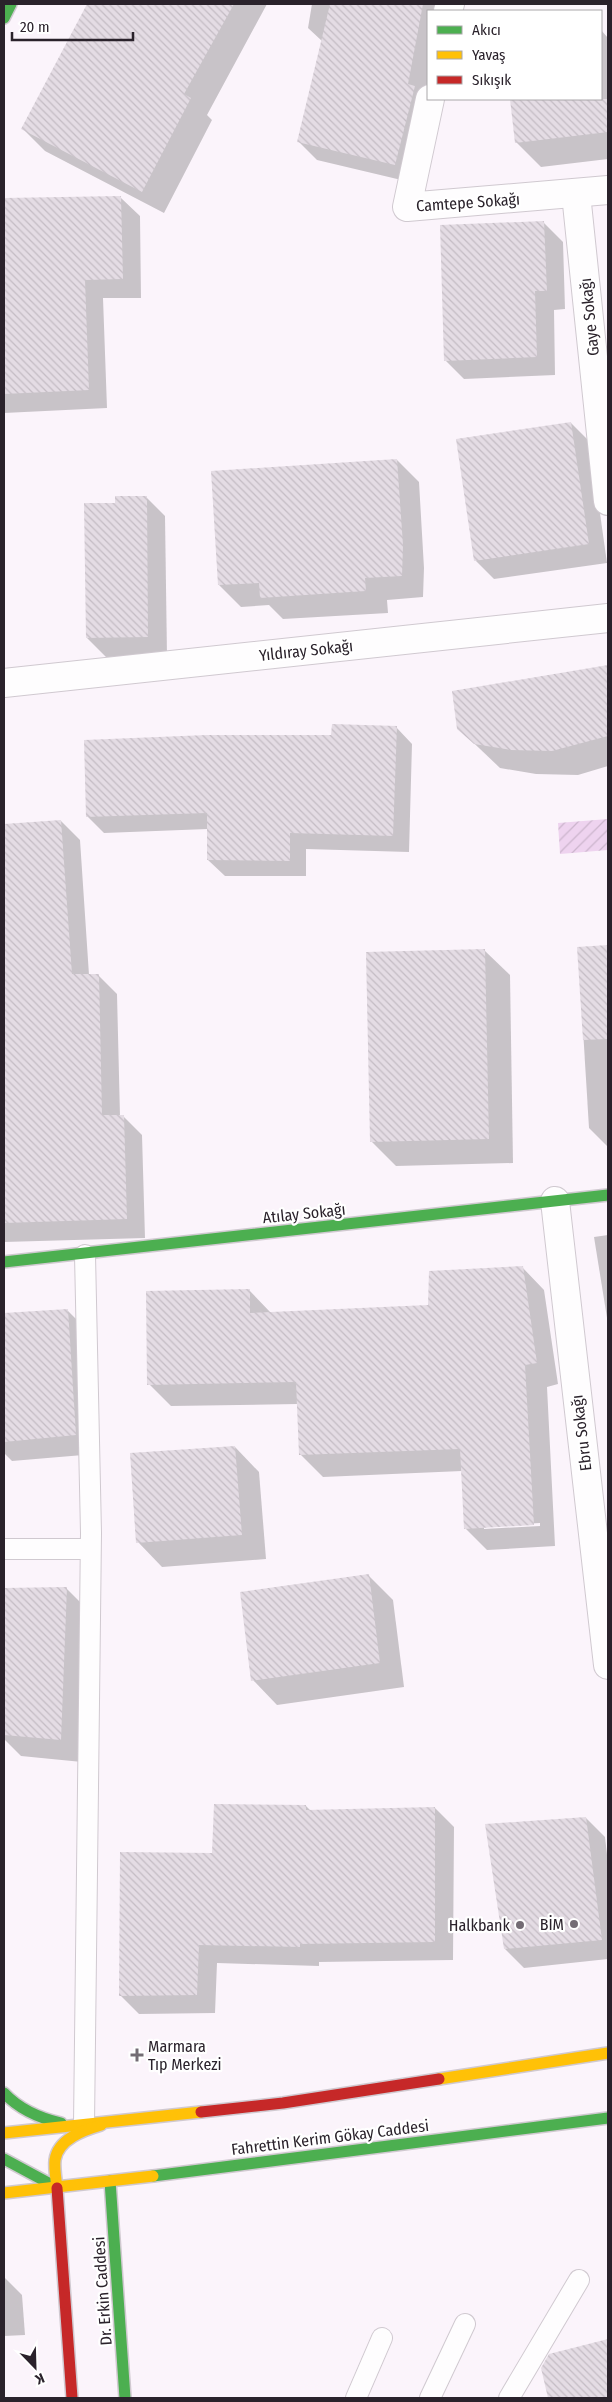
<svg xmlns="http://www.w3.org/2000/svg" width="612" height="2402" viewBox="0 0 612 2402" font-family="'Fira Sans Condensed',sans-serif">
  <style>
    .garden { fill: url(#garden-furrows) }
    .shadow { fill: #0003; fill-rule: evenodd }
    .building { fill: url(#building-back-hatch) }
    .lines { fill: none; stroke-linecap: round; stroke-linejoin: round }
    .lane-casing { stroke: #d0c9d0; stroke-width: 22 }
    .street-casing { stroke: #d0c9d0; stroke-width: 30 }
    .fast-casing { stroke: #d0c9d0; stroke-width: 14 }
    .slow-casing { stroke: #d0c9d0; stroke-width: 14 }
    .jam-casing { stroke: #d0c9d0; stroke-width: 14 }
    .lane { stroke: #fefdfe; stroke-width: 20 }
    .street { stroke: #fefdfe; stroke-width: 28 }
    .fast { stroke: #4caf50; stroke-width: 11 }
    .slow { stroke: #ffc107; stroke-width: 11 }
    .jam { stroke: #c62828; stroke-width: 11 }
    .poi-dot { fill: #736c74; stroke: #fff; stroke-width: 2 }
    .labels { text-anchor: middle; stroke-width: 4.5; stroke-linejoin: round; paint-order: stroke }
    .street-label { font-size: 16px; fill: #2a222b; stroke: #fff }
    .poi-label { font-size: 16px; fill: #2a222b; stroke: #fff; text-anchor: end }
  </style>
  <defs>
    <pattern id="garden-furrows" width="10" height="10" patternUnits="userSpaceOnUse" patternTransform="scale(1.25)"><rect width="10" height="10" fill="#eed3ef"/><path d="M-1 1l2-2M0 10L10 0M9 11l2-2" fill="none" stroke="#ccb5cd"/></pattern>
    <pattern id="building-back-hatch" width="6" height="6" patternUnits="userSpaceOnUse" patternTransform="scale(1.25)"><rect width="6" height="6" fill="#e4dce4"/><path d="M-1 5l2 2M0 0l6 6M5-1l2 2" fill="none" stroke="#c4bcc4"/></pattern>
  </defs>
  <rect width="100%" height="100%" fill="#fbf4fb"/>
  <!-- garden -->
  <path class="garden" d="M608 819V850L560 854 558 823Z"/>
  <!-- shadow -->
  <g class="shadow">
    <path d="M100 4H267L207 115 212 120 164 213 45 151 23 129 80 41Z"/>
    <path d="M312 4H445L444 11H428V93L414 183 317 160 298 141 322 41 308 28Z"/>
    <path d="M601 30 608 38V159L541 167 516 142 511 99H601Z"/>
    <path d="M121 198 140 216 141 298H103L107 408 4 413V200Z"/>
    <path d="M544 223 563 242 565 309 554 310 555 375 464 379 445 360Z"/>
    <path d="M571 423 590 442 607 563 494 579 475 560Z"/>
    <path d="M397 460 419 482 424 568 423 597 387 600 388 613 283 619 269 605 241 607 219 585Z"/>
    <path d="M146 497 165 516 167 656 106 657 87 638 116 504Z"/>
    <path d="M608 668V766L578 775 536 774 500 768 458 728 453 692Z"/>
    <path d="M396 727 412 744 409 852 306 849V876H225L208 860V829L104 833 87 816 332 737Z"/>
    <path d="M61 821 80 840 89 975H98L117 994 120 1116H123L142 1135 145 1238 4 1242V826Z"/>
    <path d="M608 946V1147L589 1128 578 948Z"/>
    <path d="M485 951 510 975 513 1163 396 1166 371 1141Z"/>
    <path d="M608 1235V1324L594 1237Z"/>
    <path d="M522 1267 544 1290 558 1384 547 1387 555 1546 487 1550 465 1528 462 1471 323 1477 301 1455 298 1404 171 1406 149 1384 249 1290 271 1313 429 1307ZM540 1523V1526L484 1529V1526Z"/>
    <path d="M67 1310 86 1329 95 1454 12 1461 4 1453V1314Z"/>
    <path d="M235 1447 259 1472 266 1559 162 1567 138 1542Z"/>
    <path d="M368 1575 393 1600 404 1687 277 1705 253 1680Z"/>
    <path d="M66 1588 88 1610 82 1762 21 1756 4 1739V1589Z"/>
    <path d="M306 1806 311 1811 435 1808 454 1827 453 1960 319 1962V1966L217 1963 215 2013 139 2014 120 1995 213 1854Z"/>
    <path d="M586 1818 605 1837 608 1863V1959L524 1968 505 1949Z"/>
    <path d="M4 2277 22 2295 25 2335 4 2336Z"/>
    <path d="M608 2340V2398H550L542 2368 550 2355Z"/>
  </g>
  <!-- building -->
  <g class="building">
    <path d="M87 4H234L184 94 191 98 142 192 21 129Z"/>
    <path d="M330 4H423L408 84 415 86 395 165 297 142Z"/>
    <path d="M510 99H607L608 132 515 143Z"/>
    <path d="M121 196 123 279 85 280 89 390 4 394V198Z"/>
    <path d="M544 221 547 291H535L537 357 444 361 440 225Z"/>
    <path d="M571 422 589 544 474 561 456 439Z"/>
    <path d="M397 459 403 545 402 576 365 578 366 591 260 598 259 583 218 585 211 471Z"/>
    <path d="M115 496H147L148 637 86 638 84 503H115Z"/>
    <path d="M608 665V736L552 751 511 750 474 744 457 729 452 691Z"/>
    <path d="M332 724 397 726 393 836 290 833V861L207 860V813L86 817 84 740 207 735H331Z"/>
    <path d="M61 820 72 974H99L102 1115H124L127 1219 4 1223V824Z"/>
    <path d="M608 945V1039L583 1040 577 947Z"/>
    <path d="M485 949 489 1139 370 1142 366 952Z"/>
    <path d="M523 1266 537 1363 525 1365 534 1525 464 1529 460 1449 299 1455 296 1382 147 1385 146 1291 250 1289V1313L428 1305 429 1271Z"/>
    <path d="M68 1309 76 1435 4 1442V1313Z"/>
    <path d="M235 1446 242 1535 136 1543 130 1453Z"/>
    <path d="M369 1574 380 1663 251 1681 240 1592Z"/>
    <path d="M67 1587 61 1740 4 1735V1588Z"/>
    <path d="M214 1804 306 1805V1810L435 1807V1942L300 1944V1947L199 1945 197 1995 119 1996 120 1852 212 1853Z"/>
    <path d="M586 1817 602 1940 504 1949 485 1824Z"/>
    <path d="M608 2339V2398H548L541 2368 549 2354Z"/>
  </g>
  <g class="lines">
    <!-- lane casing -->
    <g class="lane-casing">
      <g id="lane">
        <path d="M4 1549H90"/>
        <path d="M84 2125 91 1533 85 1255"/>
        <path d="M356 2398 382 2338"/>
        <path d="M430 2398 465 2324"/>
        <path d="M509 2398 579 2280"/>
      </g>
    </g>
    <!-- street casing -->
    <g class="street-casing">
      <g id="street">
        <path d="M448 11 450 4"/>
        <path d="M430 99 407 207 608 190"/>
        <path d="M576 194 608 501"/>
        <path d="M4 683 608 618"/>
        <path d="M555 1201 608 1665"/>
      </g>
    </g>
    <!-- fast casing -->
    <g class="fast-casing">
      <g id="fast">
        <path d="M4 18 11 4"/>
        <path d="M4 1262 608 1195"/>
        <path d="M4 2093C20 2110 39 2118 61 2123"/>
        <path d="M4 2159 56 2187"/>
        <path d="M153 2176 608 2118"/>
        <path d="M110 2181 125 2398"/>
      </g>
    </g>
    <!-- slow casing -->
    <g class="slow-casing">
      <g id="slow">
        <path d="M439 2079 608 2053"/>
        <path d="M4 2133 201 2112"/>
        <path d="M57 2188C56 2179 54 2168 55 2160 58 2139 84 2130 101 2125"/>
        <path d="M4 2193 153 2176"/>
      </g>
    </g>
    <!-- jam casing -->
    <g class="jam-casing">
      <g id="jam">
        <path d="M201 2112 283 2103 439 2079"/>
        <path d="M57 2188 72 2398"/>
      </g>
    </g>
    <!-- lane -->
    <use href="#lane" class="lane"/>
    <!-- street -->
    <use href="#street" class="street"/>
    <!-- fast -->
    <use href="#fast" class="fast"/>
    <!-- slow -->
    <use href="#slow" class="slow"/>
    <!-- jam -->
    <use href="#jam" class="jam"/>
  </g>
  <!-- markers -->
  <g class="poi-dot">
    <circle cx="574" cy="1924" r="5"/>
    <circle cx="520" cy="1925" r="5"/>
    <path d="M134.5 2047.5h5v5h5v5h-5v5h-5v-5h-5v-5h5z"/>
  </g>
  <g class="labels">
    <!-- street labels -->
    <g class="street-label">
      <text transform="translate(468 202) rotate(-4)" y="6">Camtepe Sokağı</text>
      <text transform="translate(589 317) rotate(-96)" y="6">Gaye Sokağı</text>
      <text transform="translate(306 650) rotate(-6)" y="6">Yıldıray Sokağı</text>
      <text transform="translate(304 1213) rotate(-6)" y="6">Atılay Sokağı</text>
      <text transform="translate(581 1433) rotate(-97)" y="6">Ebru Sokağı</text>
      <text transform="translate(330 2137) rotate(-7)" y="6">Fahrettin Kerim Gökay Caddesi</text>
      <text transform="translate(102 2291) rotate(-94)" y="6">Dr. Erkin Caddesi</text>
    </g>
    <!-- poi labels -->
    <g class="poi-label">
      <text x="564" y="1930">BİM</text>
      <text x="510" y="1931">Halkbank</text>
      <text x="148" y="2052" text-anchor="start">Marmara<tspan x="148" dy="18">Tıp Merkezi</tspan></text>
    </g>
  </g>
  <!-- border -->
  <rect width="612" height="2402" fill="none" stroke="#2a222b" stroke-width="10"/>
  <!-- legend -->
  <rect x="427" y="10" width="175" height="90" fill="#ffffff" stroke="#aaa7aa"/>
  <rect x="437" y="26" width="25" height="8" fill="#4caf50" stroke="#aaa7aa"/>
  <text x="472" y="35" font-size="15" fill="#2a222b">Akıcı</text>
  <rect x="437" y="51" width="25" height="8" fill="#ffc107" stroke="#aaa7aa"/>
  <text x="472" y="60" font-size="15" fill="#2a222b">Yavaş</text>
  <rect x="437" y="76" width="25" height="8" fill="#c62828" stroke="#aaa7aa"/>
  <text x="472" y="85" font-size="15" fill="#2a222b">Sıkışık</text>
  <!-- north arrow -->
  <g transform="translate(35 2367) rotate(157)" stroke="#ffffff" stroke-width="4" paint-order="stroke">
  <path d="M0-4L9 19L0 12L-9 19Z" fill="#2a222b"/>
  <text y="-8" font-size="14" font-weight="bold" text-anchor="middle" fill="#2a222b">K</text>
  </g>
  <!-- scale -->
  <path d="M12 32v8h121v-8" fill="none" stroke="#2a222b" stroke-width="2.5"/>
  <text x="20" y="32" font-size="15" fill="#2a222b" stroke="#ffffff" stroke-width="4" paint-order="stroke">20 m</text>
</svg>
